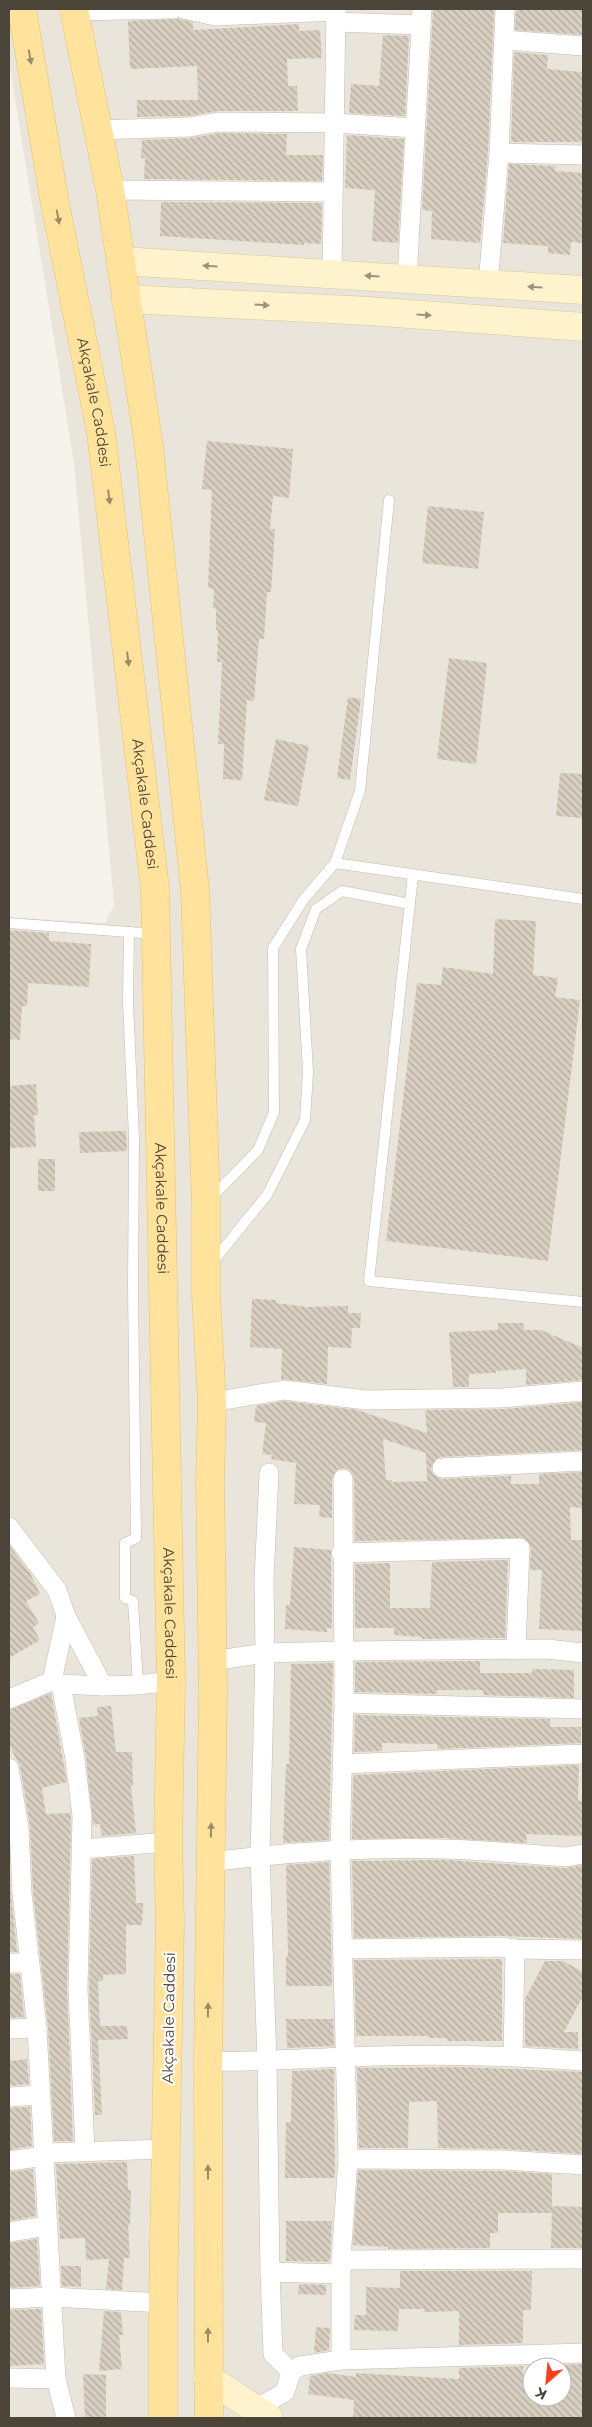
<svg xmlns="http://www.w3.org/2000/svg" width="592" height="2427" viewBox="0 0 592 2427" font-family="Montserrat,sans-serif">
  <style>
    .residential { fill: #eae5da; fill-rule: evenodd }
    .building { fill: url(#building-back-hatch); fill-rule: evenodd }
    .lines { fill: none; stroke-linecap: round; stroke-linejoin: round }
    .lane-casing { stroke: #c2bbae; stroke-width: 11 }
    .street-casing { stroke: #c2bbae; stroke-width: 20 }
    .secondary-casing { stroke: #d6c79b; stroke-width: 29 }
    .primary-casing { stroke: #e6c16a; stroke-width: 29 }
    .lane { stroke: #fff; stroke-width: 10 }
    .street { stroke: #fff; stroke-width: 19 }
    .secondary { stroke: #fff3cd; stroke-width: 28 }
    .primary { stroke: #ffe39c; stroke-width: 28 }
    .oneway { fill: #9c8c66 }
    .oneway2 { fill: #9c937c }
    .labels { text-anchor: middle; stroke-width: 4; stroke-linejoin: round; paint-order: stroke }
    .street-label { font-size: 15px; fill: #4b4439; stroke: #fff }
  </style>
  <defs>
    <pattern id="building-back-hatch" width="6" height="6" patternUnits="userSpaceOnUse" patternTransform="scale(1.25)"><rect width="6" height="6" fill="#d8cfc1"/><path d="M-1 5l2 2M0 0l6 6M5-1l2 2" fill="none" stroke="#b1aa9e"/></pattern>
  </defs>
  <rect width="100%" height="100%" fill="#f6f3ec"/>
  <!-- residential -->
  <path class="residential" d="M9 9H583V2418H9V917L105 923 114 905 74 463 9 61ZM532 2367H562V2397H532Z"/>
  <!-- building -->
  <g class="building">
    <path d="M433 9H494L488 152 480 243 431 239 432 211 422 210Z"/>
    <path d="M516 9H583V35L515 30Z"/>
    <path d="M179 19 193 22V30L299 24V31L320 30 322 58 287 59 288 86H297L298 111H218L189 116 137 117V100H198L197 66 130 69 128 21Z"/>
    <path d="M383 35 409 36 405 116 349 113 351 84 379 86Z"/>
    <path d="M514 52 548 55 547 69 583 72V142H511Z"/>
    <path d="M219 133 287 134 286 155H323L322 181 144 179 145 158H141L142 140 190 138Z"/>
    <path d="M347 135 404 139 398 243 372 241 375 190 345 188Z"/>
    <path d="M509 164 556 166 555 171 583 173V243L571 242 570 255 548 253V246L503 243Z"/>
    <path d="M161 202 322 203 321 244 304 243V245L160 236Z"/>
    <path d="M207 441 293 449 289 498 273 496 270 529H275L271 592H267L264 639H259L254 701 247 700 242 780 223 779 224 744H218L222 662H217L218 630H216V609L213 608 214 589 208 588 212 490 202 489Z"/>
    <path d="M428 506 484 512 478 569 422 563Z"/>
    <path d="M449 658 487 663 476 764 437 759Z"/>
    <path d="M348 697 361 699 350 780 337 778Z"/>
    <path d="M276 739 309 746 298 806 264 800Z"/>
    <path d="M560 773 583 774V818L556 816Z"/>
    <path d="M495 919 536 921 533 975 558 978 555 997 580 1000 548 1261 386 1241 417 983 441 985 443 967 493 974Z"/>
    <path d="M9 930 49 933V941L91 944 89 987 28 983 27 1006H22L20 1040 9 1039Z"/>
    <path d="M36 1084 38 1115H34L36 1147 9 1148V1086Z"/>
    <path d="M126 1131 127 1151 80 1153 79 1132Z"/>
    <rect x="38" y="1159" width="17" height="32"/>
    <path d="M252 1299 276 1300V1303L307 1307 348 1306V1313H361L360 1328H352L351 1348 328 1347 327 1384 281 1379 282 1349 250 1347Z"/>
    <path d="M498 1323H523L524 1330H541L583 1348V1380L526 1385V1369L496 1371V1373L469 1374V1387H453L449 1332 498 1330Z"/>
    <path d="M284 1401 357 1410 427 1433 425 1410 504 1409 583 1402V1450L441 1457 436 1459 431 1468 433 1474 442 1479 511 1476V1484H539V1474L583 1472V1508L570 1507 571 1540H583V1631L539 1629 542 1570H530L531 1548 525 1538 355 1541 354 1478 349 1470 343 1468 337 1470 332 1479V1518L319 1517 320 1505 294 1504 296 1463 271 1459 272 1455 262 1454 266 1423 254 1422 256 1406ZM383 1439 426 1453 427 1481 392 1482V1480H386Z"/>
    <path d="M9 1545 30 1573 40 1594 26 1601 39 1623 33 1627 40 1640 9 1658Z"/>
    <path d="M294 1547 331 1550 332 1628H327V1632L285 1629 286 1605H290Z"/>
    <path d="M508 1560 505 1638 422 1639V1637L394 1635V1628H355V1564L390 1563V1608H430L432 1562Z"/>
    <path d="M480 1661V1673H532V1669L574 1670V1698L483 1695V1690H437V1694L355 1692V1662Z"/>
    <path d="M333 1663 329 1840 283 1843 286 1764H289L291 1664Z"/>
    <path d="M51 1693 67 1782 42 1788 46 1814 70 1813 71 1817 67 1989 73 2141H54L48 2027 33 1892 30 1826 20 1766 10 1747 9 1725V1710Z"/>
    <path d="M111 1706 116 1752H132L133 1786H131L136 1833 102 1836 100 1824 93 1825 86 1758 79 1718 98 1716 97 1707Z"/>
    <path d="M355 1715 550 1719V1727H581V1743L437 1749V1744L382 1743V1751L354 1752Z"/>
    <path d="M579 1765 578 1801H583V1836L526 1834 527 1843 445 1838 352 1839 353 1775Z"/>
    <path d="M9 1850 11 1894 17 1952H9Z"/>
    <path d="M134 1856 136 1903H143L142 1925H126V1974L103 1975V1981H98L100 2026H127L128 2039 98 2040 102 2115H95L89 1989 92 1859Z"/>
    <path d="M445 1860 565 1868 583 1865V1939L501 1936 354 1938 352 1861Z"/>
    <path d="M329 1862 332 1986H286V1956H288L286 1865Z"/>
    <path d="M502 1959V2041H447V2038H429V2036H356L354 1960Z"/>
    <path d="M545 1961H563L583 1972V1996L564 2032H578V2049L525 2046V1999Z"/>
    <path d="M9 1974H20L24 2017 9 2018Z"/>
    <path d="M286 2019H333L334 2046 287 2048Z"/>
    <path d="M27 2059 29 2084 9 2086V2061Z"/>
    <path d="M464 2067 583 2072V2154L503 2149 438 2148 437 2101 409 2102 408 2148H359L357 2068Z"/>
    <path d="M334 2069 335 2178H285L286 2122H291L292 2071Z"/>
    <path d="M30 2107 32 2146 9 2150V2108Z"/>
    <path d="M127 2162 128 2190H131L130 2225H128L130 2258H124L122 2290 106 2289 109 2259 86 2260 85 2238 60 2239 56 2164Z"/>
    <path d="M33 2169 36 2216 9 2221V2172Z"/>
    <path d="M358 2170 503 2171 552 2174V2213H498V2233H490V2248L388 2249V2247L353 2245Z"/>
    <path d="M552 2206 583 2207V2248H551Z"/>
    <path d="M286 2221H332L330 2262 286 2261Z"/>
    <path d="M37 2239 40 2286 9 2288V2243Z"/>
    <path d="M61 2266H81V2287L62 2286Z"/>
    <path d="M400 2271H532L531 2310H523V2343L459 2345V2311L424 2312V2309H399L398 2331 354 2330 355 2315H366V2287L400 2288Z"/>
    <path d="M299 2284 326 2285V2295L298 2294Z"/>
    <path d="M41 2309 44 2364 9 2366V2310Z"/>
    <path d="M104 2311 121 2312 123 2335H119L122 2369 99 2371Z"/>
    <path d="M316 2327 330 2328 329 2350 314 2353Z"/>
    <path d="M583 2364 582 2418H353L354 2400 308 2394 310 2376 327 2373 356 2377V2373L459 2379V2368L523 2366V2376H532V2397H562V2365Z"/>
    <path d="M83 2374 106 2375V2418H85Z"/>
  </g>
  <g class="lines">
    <!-- lane casing -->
    <g class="lane-casing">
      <g id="lane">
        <path d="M335 863 360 791 389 500"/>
        <path d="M413 875 369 1281 583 1302"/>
        <path d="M9 923 155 934"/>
        <path d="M129 932 128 1002 134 1138 133 1287 136 1538 125 1543V1598L133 1601 138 1685"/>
        <path d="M210 1199 258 1150 274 1112 273 948 304 899 335 863 583 899"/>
        <path d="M211 1264 267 1195 305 1120 308 1072 301 949 316 909 342 891 410 904"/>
      </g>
    </g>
    <!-- street casing -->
    <g class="street-casing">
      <g id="street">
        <path d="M184 9 215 16 336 11"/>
        <path d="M74 11 173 9"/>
        <path d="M336 22 421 25"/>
        <path d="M504 40 583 46"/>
        <path d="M96 130 190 127 218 122 334 123 415 128"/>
        <path d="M499 153 583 155"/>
        <path d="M110 190 333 192"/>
        <path d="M332 273 336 9"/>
        <path d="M407 279 422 9"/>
        <path d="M488 285 499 153 505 9"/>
        <path d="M212 1402 284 1390 366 1400 503 1398 583 1391"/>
        <path d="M442 1468 583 1461"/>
        <path d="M269 1473 264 1580 265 1653 260 1856 267 2062 270 2272 341 2274"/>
        <path d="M343 1479 344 1703 340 1851 348 2159 503 2160 583 2165"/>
        <path d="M9 1527 57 1590 66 1616 103 1686 138 1685 171 1681"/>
        <path d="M341 1553 520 1548 516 1649"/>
        <path d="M212 1661 265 1653 343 1651 547 1649 583 1653"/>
        <path d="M52 1681 66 1616"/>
        <path d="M61 1684 75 1759 82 1816 78 1989 85 2151"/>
        <path d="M9 1699 52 1681 61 1684 103 1686"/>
        <path d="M344 1703 583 1709"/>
        <path d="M342 1764 583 1754"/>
        <path d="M9 1768 19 1828 22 1893 37 2028 56 2379"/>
        <path d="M82 1849 168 1842"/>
        <path d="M210 1862C288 1852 367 1847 445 1849 485 1850 526 1854 566 1857L583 1854"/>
        <path d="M344 1949 501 1947 515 1949 583 1950"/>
        <path d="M9 1963H29"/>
        <path d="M9 2029 37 2028"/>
        <path d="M513 2056 515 1949"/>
        <path d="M208 2061C253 2062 298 2059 344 2057 424 2054 504 2055 583 2061"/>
        <path d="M9 2097 40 2095"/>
        <path d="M45 2153 167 2149"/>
        <path d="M9 2161 45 2156"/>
        <path d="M9 2232 47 2226"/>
        <path d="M341 2260 348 2159"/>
        <path d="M270 2272 273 2354 291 2372"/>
        <path d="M9 2299 51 2297 163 2303"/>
        <path d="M341 2360V2260L583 2259"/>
        <path d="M9 2378 56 2379 66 2418"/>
        <path d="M255 2409 285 2392 291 2372 300 2366 341 2360 583 2353"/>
      </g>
    </g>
    <!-- secondary casing -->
    <g class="secondary-casing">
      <g id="secondary">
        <path d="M121 261 583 290"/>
        <path d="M126 299 369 311 583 327"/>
        <path d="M208 2378 269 2418"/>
      </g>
    </g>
    <!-- primary casing -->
    <g class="primary-casing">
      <g id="primary">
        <path id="s1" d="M22 9 55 204 101 432 155 889 171 1681 168 1842 170 1922 163 2303V2418"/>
        <path d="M74 9 110 190 149 447 195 890 206 1203V1296L212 1402 210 1482 213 1690 208 2061 209 2418"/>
      </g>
    </g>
    <!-- lane -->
    <use href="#lane" class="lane"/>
    <!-- street -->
    <use href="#street" class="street"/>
    <!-- secondary -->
    <use href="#secondary" class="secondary"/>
    <!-- primary -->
    <use href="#primary" class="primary"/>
  </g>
  <!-- one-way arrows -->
  <defs><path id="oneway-solid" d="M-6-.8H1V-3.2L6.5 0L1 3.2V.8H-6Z" transform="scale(1.25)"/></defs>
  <g class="oneway">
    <use href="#oneway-solid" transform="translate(30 57) rotate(80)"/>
    <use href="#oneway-solid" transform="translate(58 217) rotate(79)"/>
    <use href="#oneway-solid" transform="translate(109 497) rotate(83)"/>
    <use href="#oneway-solid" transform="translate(128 659) rotate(83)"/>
    <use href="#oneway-solid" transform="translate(211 1830) rotate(-89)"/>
    <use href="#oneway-solid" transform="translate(208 2010) rotate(-89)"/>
    <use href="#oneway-solid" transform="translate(208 2172) rotate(-90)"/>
    <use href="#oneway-solid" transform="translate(208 2335) rotate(-90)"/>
  </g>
  <g class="oneway2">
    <use href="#oneway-solid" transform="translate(210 266) rotate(-177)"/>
    <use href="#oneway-solid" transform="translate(372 276) rotate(-176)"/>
    <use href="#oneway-solid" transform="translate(535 287) rotate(-177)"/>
    <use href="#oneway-solid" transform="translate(262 305) rotate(3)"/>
    <use href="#oneway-solid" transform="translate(424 315) rotate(4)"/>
  </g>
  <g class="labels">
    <!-- street labels -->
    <g class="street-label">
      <text dy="5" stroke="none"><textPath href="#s1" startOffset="400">Akçakale Caddesi</textPath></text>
      <text dy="5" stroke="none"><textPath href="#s1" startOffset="805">Akçakale Caddesi</textPath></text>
      <text dy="5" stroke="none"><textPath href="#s1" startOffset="1210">Akçakale Caddesi</textPath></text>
      <text dy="5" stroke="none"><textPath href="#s1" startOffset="1615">Akçakale Caddesi</textPath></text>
      <text transform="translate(169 2018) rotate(-89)" y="5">Akçakale Caddesi</text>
    </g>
  </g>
  <!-- border -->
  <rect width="592" height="2427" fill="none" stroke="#4b4439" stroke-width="20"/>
  <!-- north arrow -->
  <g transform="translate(547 2382) rotate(207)"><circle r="24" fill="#ffffff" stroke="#b7b4b0"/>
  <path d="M0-4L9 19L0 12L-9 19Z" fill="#fc3f1d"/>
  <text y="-8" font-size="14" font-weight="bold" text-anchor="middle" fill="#4b4439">K</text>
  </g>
</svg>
